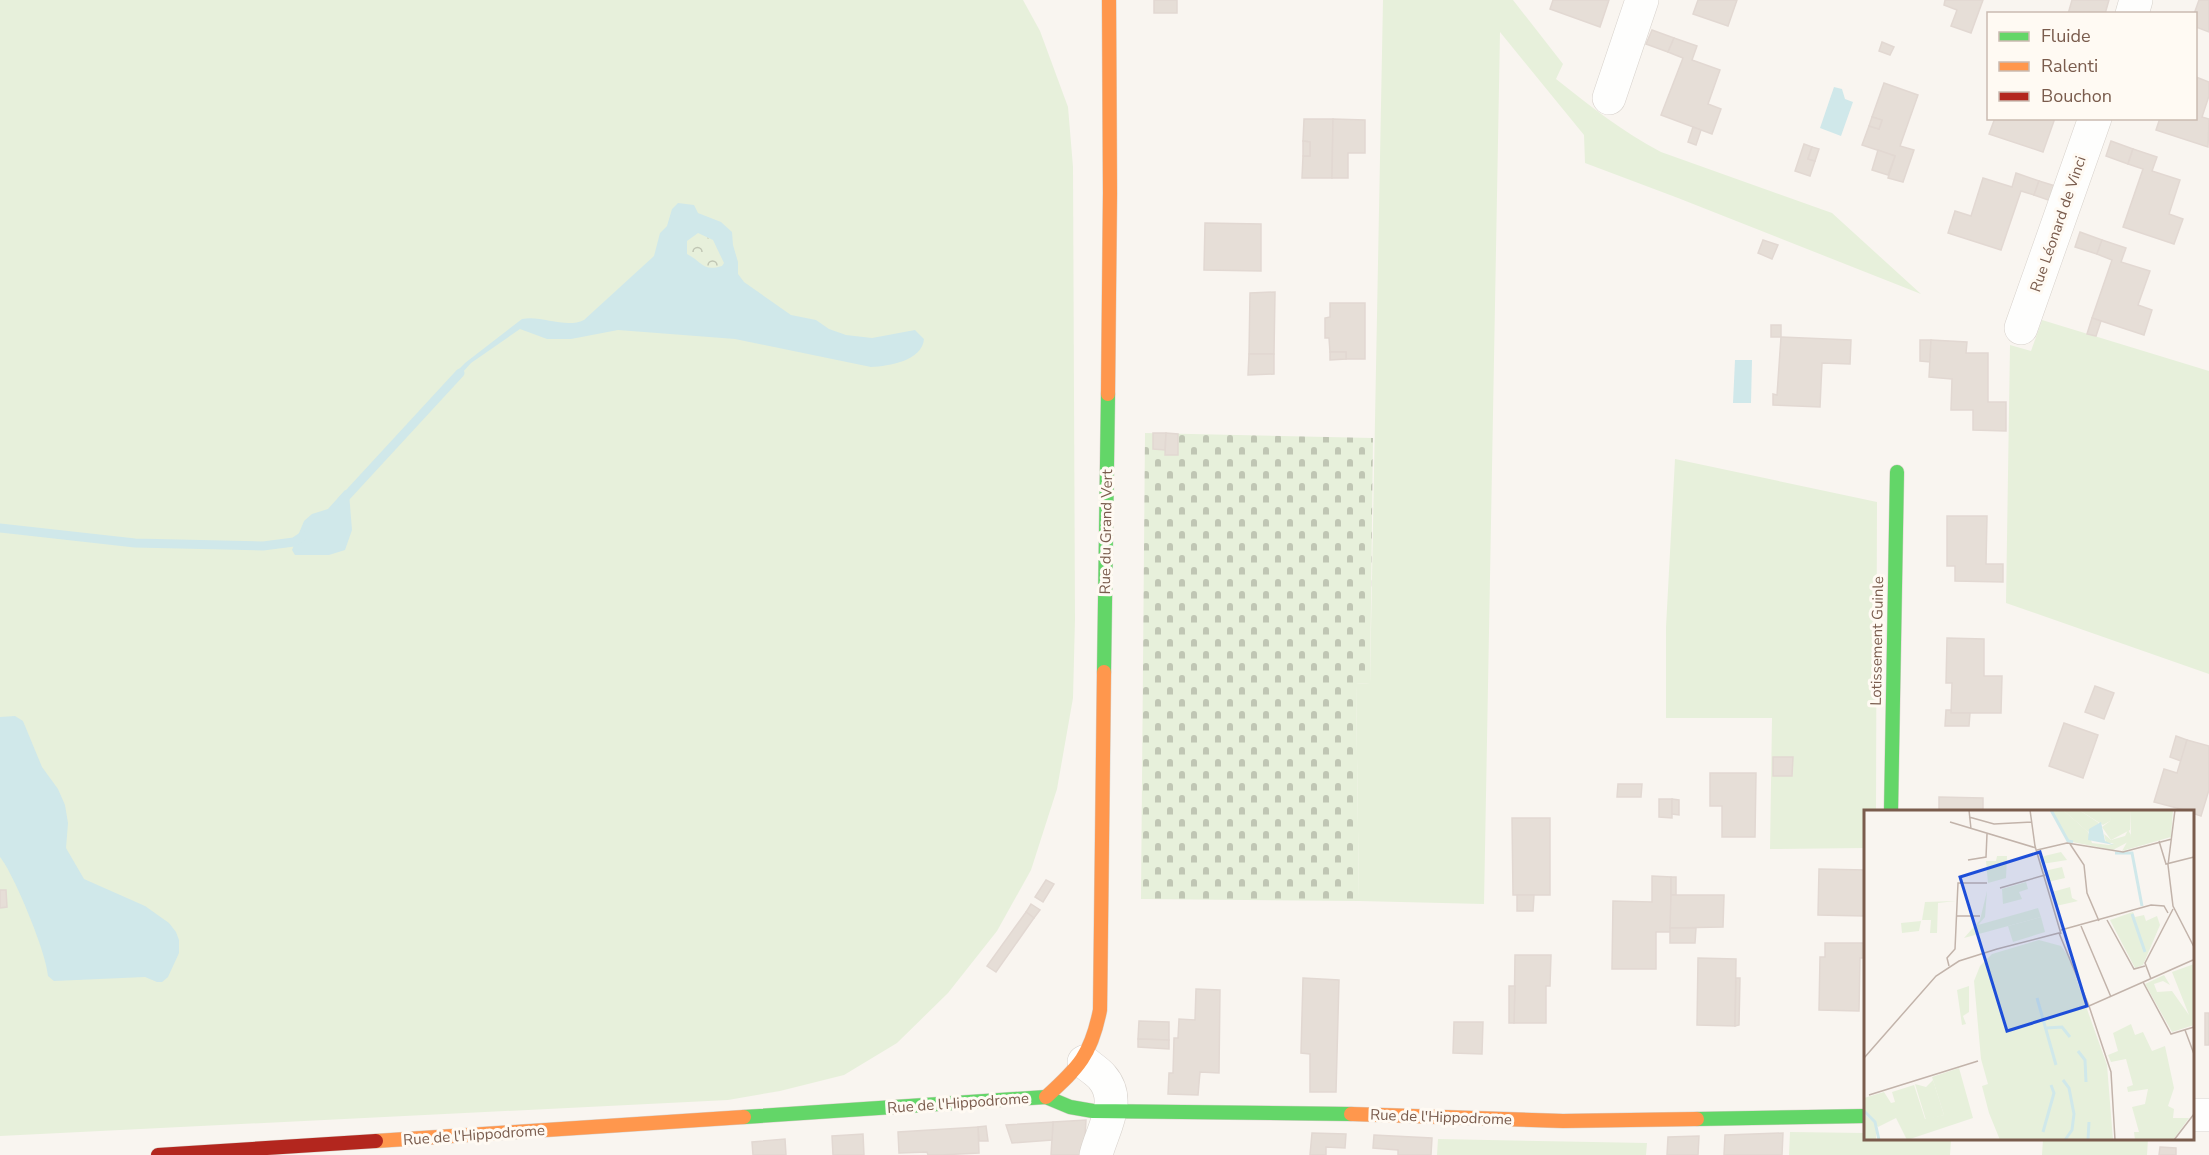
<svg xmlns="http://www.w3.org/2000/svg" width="2209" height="1155" viewBox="0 0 2209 1155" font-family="'Nunito Sans',sans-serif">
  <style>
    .grass { fill: #e7f0db }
    .forest { fill: url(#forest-crowns) }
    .cemetery { fill: url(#cemetery-stones) }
    .water { fill: #d0e8ea; fill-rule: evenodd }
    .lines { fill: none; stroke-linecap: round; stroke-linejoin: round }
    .stream { stroke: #d0e8ea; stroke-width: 9 }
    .building { fill: #e6ded7; stroke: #e2d8d2; stroke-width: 1.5 }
    .street-casing { stroke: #d7d1cb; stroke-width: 34 }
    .fast-casing { stroke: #d9d2cb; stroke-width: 15 }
    .slow-casing { stroke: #d9d2cb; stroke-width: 15 }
    .jam-casing { stroke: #d9d2cb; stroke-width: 15 }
    .street { stroke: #fefefd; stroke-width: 33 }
    .fast { stroke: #63d668; stroke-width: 14 }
    .slow { stroke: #ff974d; stroke-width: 14 }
    .jam { stroke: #b3261e; stroke-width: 14 }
    .labels { text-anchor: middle; stroke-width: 6; stroke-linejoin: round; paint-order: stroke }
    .street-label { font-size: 15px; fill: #7a5c4d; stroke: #fffaf3 }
    .inset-river { fill: none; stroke: #d0e8ea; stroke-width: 3 }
    .inset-road { fill: none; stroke: #c2b3aa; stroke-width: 1.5 }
    .view { fill: #1d4ed8; fill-opacity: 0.15; stroke: #1d4ed8; stroke-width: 3 }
    .inset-edge { fill: none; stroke: #7a5c4d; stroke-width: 3 }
  </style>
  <defs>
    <pattern id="forest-crowns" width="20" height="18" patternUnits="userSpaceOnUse" patternTransform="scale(1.5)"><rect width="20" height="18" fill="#e7f0db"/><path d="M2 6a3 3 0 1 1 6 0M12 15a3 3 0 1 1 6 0" fill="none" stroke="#c0c6b4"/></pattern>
    <pattern id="cemetery-stones" width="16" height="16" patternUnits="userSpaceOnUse" patternTransform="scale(1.5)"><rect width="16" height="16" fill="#e7f0db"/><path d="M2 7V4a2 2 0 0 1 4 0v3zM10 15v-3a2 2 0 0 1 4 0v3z" fill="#c0c6b4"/></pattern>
  </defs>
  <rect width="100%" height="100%" fill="#f9f5f0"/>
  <!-- grass -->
  <g class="grass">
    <path d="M0 0H1023L1040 31 1068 107 1073 167 1075 619 1073 698 1057 789 1031 870 997 931 948 993 897 1043 844 1075 780 1091 728 1100 0 1136Z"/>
    <path d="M1383 0H1513L1563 64 1556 79C1590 106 1623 132 1661 152L1832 213 1921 294 1678 198 1585 163 1584 135 1500 32 1484 904 1359 901 1356 684 1370 683Z"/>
    <path d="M2042 320 2209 371V674L2006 603 2010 345 2031 351Z"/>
    <path d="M1675 459 1877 502 1876 811 1866 812 1865 848 1770 849 1772 718H1666V627Z"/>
    <path d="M1790 1132 1865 1133 1866 1138 1951 1139 1950 1155H1789Z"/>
    <path d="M1438 1139 1647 1143 1646 1155H1437Z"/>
    <path d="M2043 1139H2148L2147 1155H2042Z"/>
  </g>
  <!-- forest -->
  <path class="forest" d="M698 233 713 240 724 264 722 266C702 272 703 262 687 254V241Z"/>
  <!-- cemetery -->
  <path class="cemetery" d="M1145 433 1373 438 1370 683 1356 684 1359 901 1141 899Z"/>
  <!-- water -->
  <g class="water">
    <path d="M1834 87 1842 89 1845 99 1853 102 1841 136 1820 128Z"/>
    <path d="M678 203 694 205 698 213 721 222 732 232 733 245 738 262V274L744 282 791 315 816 320 829 329 846 335 872 338 915 330 924 339C922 361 889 366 871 367L735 339 618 330 571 339H547L520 329 471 363 462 373 456 372 465 363 522 319C542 315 565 329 584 320L654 256 660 233 667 226 672 209ZM698 233 713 240 724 263 722 266C702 272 703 262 687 254V241Z"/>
    <path d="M1735 360H1752L1751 403H1733Z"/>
    <path d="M345 490 349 493 352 530 345 550 329 555H295L292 550 304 521 312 514 328 509Z"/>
    <path d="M15 716 23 721 42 767 58 789 65 805 68 823 66 848 84 879 145 906 169 923 176 932 179 940V953L168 977 162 982H157L145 977 54 981 48 976C47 954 14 874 0 857V717Z"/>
  </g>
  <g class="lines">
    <!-- stream -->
    <g class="stream">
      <path d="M342 501 460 373"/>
      <path d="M0 528 135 543 263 546 294 542 303 536"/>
    </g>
  </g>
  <!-- building -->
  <g class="building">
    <rect x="1154" y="0" width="23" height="13"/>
    <path d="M1553 0H1609L1600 27 1550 9Z"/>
    <path d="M1698 0H1737L1728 26 1693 14Z"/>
    <path d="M1945 0H1983L1971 33 1951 26 1957 10 1944 5Z"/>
    <path d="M2072 0H2109L2105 14H2068Z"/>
    <path d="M2199 0H2209V32L2196 27 2194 14Z"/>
    <path d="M1652 30 1674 38 1668 52 1646 44Z"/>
    <path d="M1674 38 1697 46 1692 60 1720 70 1708 104 1721 109 1712 134 1661 115 1683 58 1668 52Z"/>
    <path d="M1882 42 1894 47 1890 55 1879 51Z"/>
    <path d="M2196 77 2209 82V96L2202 117 2209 119 2208 147 2156 130 2160 118H2196Z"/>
    <path d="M1884 83 1918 95 1900 146 1914 150 1903 182 1888 178 1895 156 1862 145 1869 126 1879 129 1882 120 1872 117Z"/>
    <path d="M1872 117 1882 120 1879 129 1869 126Z"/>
    <path d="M1995 118H2055L2043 152 1989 134Z"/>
    <path d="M1304 119H1333L1332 178H1302L1303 156H1310V142L1303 141Z"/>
    <path d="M1333 119 1365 120V153H1348V178H1332Z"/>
    <path d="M1693 127 1701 130 1696 145 1688 142Z"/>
    <path d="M1303 141 1310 142V156H1303Z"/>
    <path d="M2111 141 2133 149 2128 164 2106 156Z"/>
    <path d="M1804 144 1812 147 1808 159 1815 161 1810 176 1795 171Z"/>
    <path d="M1812 147 1819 149 1815 161 1808 159Z"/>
    <path d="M2133 149 2157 157 2152 171 2180 180 2169 214 2183 219 2174 244 2123 227 2143 169 2128 164Z"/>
    <path d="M1878 150 1895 156 1888 175 1872 170Z"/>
    <path d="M2016 173 2039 181 2034 195 2021 191 2001 250 1948 233 1955 211 1971 216 1983 178 2012 187Z"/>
    <path d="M2039 181 2062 188 2057 203 2034 195Z"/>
    <path d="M1205 223 1261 224V271L1204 270Z"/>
    <path d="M2080 232 2102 240 2097 254 2075 247Z"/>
    <path d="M1763 240 1778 245 1772 259 1758 253Z"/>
    <path d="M2102 240 2126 248 2121 262 2150 271 2138 305 2152 310 2144 335 2092 318 2112 260 2097 254Z"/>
    <path d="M1275 292 1274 354H1249L1250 293Z"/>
    <path d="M1330 303H1365V359H1346V352H1330L1329 338H1325V318L1330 317Z"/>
    <path d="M2092 318 2101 321 2096 336 2087 334Z"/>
    <rect x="1771" y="325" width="10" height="12"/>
    <path d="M1781 337 1851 340 1850 364 1822 363 1820 407 1773 405V394L1777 395Z"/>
    <path d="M1920 340H1931L1930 362 1920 361Z"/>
    <path d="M1931 340 1967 342 1966 353H1988V402H2006V431L1973 430V410H1951L1952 379 1929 377Z"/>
    <path d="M1330 352H1346V359L1330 360Z"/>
    <path d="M1249 354H1274V374L1248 375Z"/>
    <path d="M1153 433H1166L1165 450 1153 449Z"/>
    <path d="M1166 433 1178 434V455H1165Z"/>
    <path d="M1947 516H1987L1986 564H2003V582L1955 581V566H1947Z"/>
    <path d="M1947 638 1984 639V676H2002L2001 713H1951L1952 683H1946Z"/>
    <path d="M2095 686 2114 693 2104 719 2085 712Z"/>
    <path d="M1946 710H1951V713H1970L1969 726H1945Z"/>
    <path d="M2064 723 2098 735 2083 778 2049 766Z"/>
    <path d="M2176 736 2187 740 2181 761 2170 757Z"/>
    <path d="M2187 740 2209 746V790L2201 816 2192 813V812L2154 802 2164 769 2177 773Z"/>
    <path d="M1773 757H1793L1792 776H1773Z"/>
    <path d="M1710 773H1756L1755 837H1722V806H1710Z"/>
    <path d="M1618 784H1642L1641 797H1617Z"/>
    <path d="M1939 797 1983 798V812H1939Z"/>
    <path d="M1659 799H1672V818L1659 817Z"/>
    <path d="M1672 799 1679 800V815L1672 814Z"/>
    <path d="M1512 818H1550V895H1513Z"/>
    <path d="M1819 869 1865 870 1864 916 1818 915Z"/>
    <path d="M1652 876 1671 877V932H1656V969H1612L1613 901 1652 902Z"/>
    <rect x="1671" y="877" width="5" height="18"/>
    <path d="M1046 880 1054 884 1043 902 1035 897Z"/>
    <path d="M0 890H6L7 907 0 908Z"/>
    <path d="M1517 895H1534L1533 911H1517Z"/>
    <path d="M1671 895H1724L1723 927 1670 928Z"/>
    <path d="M1031 904 1040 910 1034 918 1026 912Z"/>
    <path d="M1026 912 1034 918 996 972 987 966Z"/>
    <path d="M1670 928H1696L1695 943H1670Z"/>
    <path d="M1825 943H1866V958H1860L1859 1011 1819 1010 1820 957H1825Z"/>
    <path d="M1515 955H1551L1550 986H1546V1023H1514Z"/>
    <path d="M1698 958 1736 959 1735 1026 1697 1025Z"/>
    <path d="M1303 978 1339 980 1336 1092H1310V1054L1301 1053Z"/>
    <path d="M1736 978H1740L1739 1025 1735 1026Z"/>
    <path d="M1509 986H1515L1514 1023H1509Z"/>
    <path d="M1196 989 1220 990 1219 1073 1200 1072 1198 1095 1168 1094 1169 1073H1173L1174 1038H1178L1179 1019 1195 1020Z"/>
    <rect x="2205" y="1013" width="4" height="32"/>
    <path d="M1139 1021 1169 1022V1040L1138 1039Z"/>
    <path d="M1454 1022H1483L1482 1054 1453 1053Z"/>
    <path d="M1138 1039 1169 1040V1049L1138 1047Z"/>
    <path d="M1086 1120 1084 1155H1051L1053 1122Z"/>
    <path d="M1053 1122 1052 1140 1012 1143 1006 1125Z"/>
    <path d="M986 1126 988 1141H979L978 1127Z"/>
    <path d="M978 1127 979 1153 940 1155H928L927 1152 899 1153 898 1132Z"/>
    <path d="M1312 1133 1346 1134 1345 1148 1326 1147V1155H1310Z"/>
    <path d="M1783 1133 1782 1155H1724L1725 1135Z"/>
    <path d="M863 1134 864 1155H833L832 1136Z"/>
    <path d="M1374 1135 1432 1138 1431 1155H1398V1150L1373 1148Z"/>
    <path d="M1699 1136 1698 1155H1667L1668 1137Z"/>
    <path d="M785 1139 786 1155H753L752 1142Z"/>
    <path d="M2160 1147 2176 1148V1155H2159Z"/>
  </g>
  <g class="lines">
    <!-- street casing -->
    <g class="street-casing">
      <g id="street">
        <path d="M2132 14 2136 0"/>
        <path d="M1609 98 1642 0"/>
        <path d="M2021 328 2095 118"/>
        <path d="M1084 1062C1090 1067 1098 1072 1102 1077 1123 1101 1102 1130 1096 1155"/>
        <path d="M2192 1115H2209"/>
      </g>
    </g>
    <!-- fast casing -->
    <g class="fast-casing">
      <g id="fast">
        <path d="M1104 672 1108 394"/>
        <path d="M1891 812 1897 472"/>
        <path d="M744 1117 1046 1097 1070 1107 1093 1111 1351 1114"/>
        <path d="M1697 1119 1866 1116"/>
      </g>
    </g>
    <!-- slow casing -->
    <g class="slow-casing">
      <g id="slow">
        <path d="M1108 394 1110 193 1109 0"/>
        <path d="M1046 1097C1079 1067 1091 1055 1100 1010L1104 672"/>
        <path d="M1351 1114 1563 1121 1697 1119"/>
        <path d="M376 1141 744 1117"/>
      </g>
    </g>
    <!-- jam casing -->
    <g class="jam-casing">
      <path id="jam" d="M158 1155 376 1141"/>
    </g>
    <!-- street -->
    <use href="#street" class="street"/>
    <!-- fast -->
    <use href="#fast" class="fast"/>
    <!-- slow -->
    <use href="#slow" class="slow"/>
    <!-- jam -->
    <use href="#jam" class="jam"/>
  </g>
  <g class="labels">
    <!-- street labels -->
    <g class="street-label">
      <text transform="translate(2058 224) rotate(-71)" y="5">Rue Léonard de Vinci</text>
      <text transform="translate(1106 532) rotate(-89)" y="5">Rue du Grand Vert</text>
      <text transform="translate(1877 641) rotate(-89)" y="5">Lotissement Guinle</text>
      <text transform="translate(958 1103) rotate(-4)" y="5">Rue de l'Hippodrome</text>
      <text transform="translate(1441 1117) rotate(2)" y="5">Rue de l'Hippodrome</text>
      <text transform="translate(474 1135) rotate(-4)" y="5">Rue de l'Hippodrome</text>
    </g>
  </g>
  <!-- overview -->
  <g transform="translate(1864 810)">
    <rect width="330" height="330" fill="#f9f5f0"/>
    <path d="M199 0H215L235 13 224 22ZM247 0H266V20L247 30 238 17 246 11ZM197 42 203 50 178 54 176 47ZM133 46H143L142 68 124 73 122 51H132ZM198 57 201 68 184 72 180 61ZM162 72 164 79 155 82 158 89 139 94 138 79ZM206 77 208 88 214 91 192 96 188 82ZM123 81 121 107 114 115 174 98 177 107 100 128 116 110ZM92 91 74 93 73 123H66L67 110H58L61 92ZM57 111 55 121 38 123 37 113ZM175 130 197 136 204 146 243 255 249 330H136L125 303 118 276 124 274 117 249 110 171 116 156 128 144ZM330 154V215L308 222 281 174 300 165 306 175 299 171 290 174 293 182 308 181 325 205 308 162ZM105 176V202L99 206 102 214 98 215 93 180ZM267 214 271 225 279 222 288 241 301 236 310 278 304 296 310 299 309 308H325L309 330H271L270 322H275L268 297 281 294 284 279 264 282 263 277 269 275 262 249 247 252 244 245 254 241 249 223ZM95 258 109 308 43 330 32 308 14 317 0 299V288L20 282 27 293 31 292 28 282 50 275 61 309 80 305 68 267ZM0 304 12 314V330H0Z" fill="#e7f0db"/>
    <path d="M187 0H199L224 22 228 33 245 35 250 33H242L240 24 247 30 261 26 264 20 267 25 264 32 249 40 203 31ZM215 0H247L248 3 246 11 239 15Z" fill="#e7f0db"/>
    <path d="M177 107 181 122 149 132 144 116ZM69 270 80 305 62 310 51 274 62 277Z" fill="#e7f0db"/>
    <path d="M266 0H309L307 27 258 41 267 25ZM269 102 271 107 280 105 282 111 293 106 296 115 279 155 271 158 246 110Z" fill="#e7f0db"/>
    <path d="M237 12 241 31 250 35 224 30 225 19Z" fill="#d0e8ea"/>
    <path class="inset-river" d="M187 0 204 31 209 32M251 43H268L278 96M268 104 281 142M173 188 192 255M183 218 198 217 206 227M214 241 221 250 222 272M199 270 205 278 210 304 208 320 201 330M0 301 11 312 15 330M179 322 190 283 187 275M224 330 225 312"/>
    <path class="inset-road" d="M105 0 107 19M166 0 171 36 197 124M311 0 304 55 309 96 330 137M105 7 130 14 168 12M86 12 172 38M295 31 302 54 330 47M206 34 220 55 223 83 235 111M173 40 203 33 259 42 308 29M104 50 122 47 123 24M136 78 181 65M92 106H116M243 110 270 159 281 156M217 116 247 187M197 120 287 95 300 96 304 103M85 156 83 148 91 139 94 73H123M287 169 281 153 309 99M279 172 307 224 330 217M225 196 247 262 251 330M321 220 330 244M0 248 72 166 95 151 133 139 195 123 225 196 329 150M5 285 114 251M310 330 330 304"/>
    <path class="view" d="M176 42 223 196 143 221 96 67Z"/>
    <rect width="330" height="330" class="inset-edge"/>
  </g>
  <!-- legend -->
  <rect x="1987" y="12" width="210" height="108" fill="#fffaf3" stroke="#cabbb1" stroke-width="1.5"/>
  <rect x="1999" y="32" width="30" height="9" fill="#63d668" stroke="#cabbb1" stroke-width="1.5"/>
  <text x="2041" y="42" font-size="18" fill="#7a5c4d">Fluide</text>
  <rect x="1999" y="62" width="30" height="9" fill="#ff974d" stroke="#cabbb1" stroke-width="1.5"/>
  <text x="2041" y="72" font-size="18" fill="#7a5c4d">Ralenti</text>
  <rect x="1999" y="92" width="30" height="9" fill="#b3261e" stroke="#cabbb1" stroke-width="1.5"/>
  <text x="2041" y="102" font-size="18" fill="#7a5c4d">Bouchon</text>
</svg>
